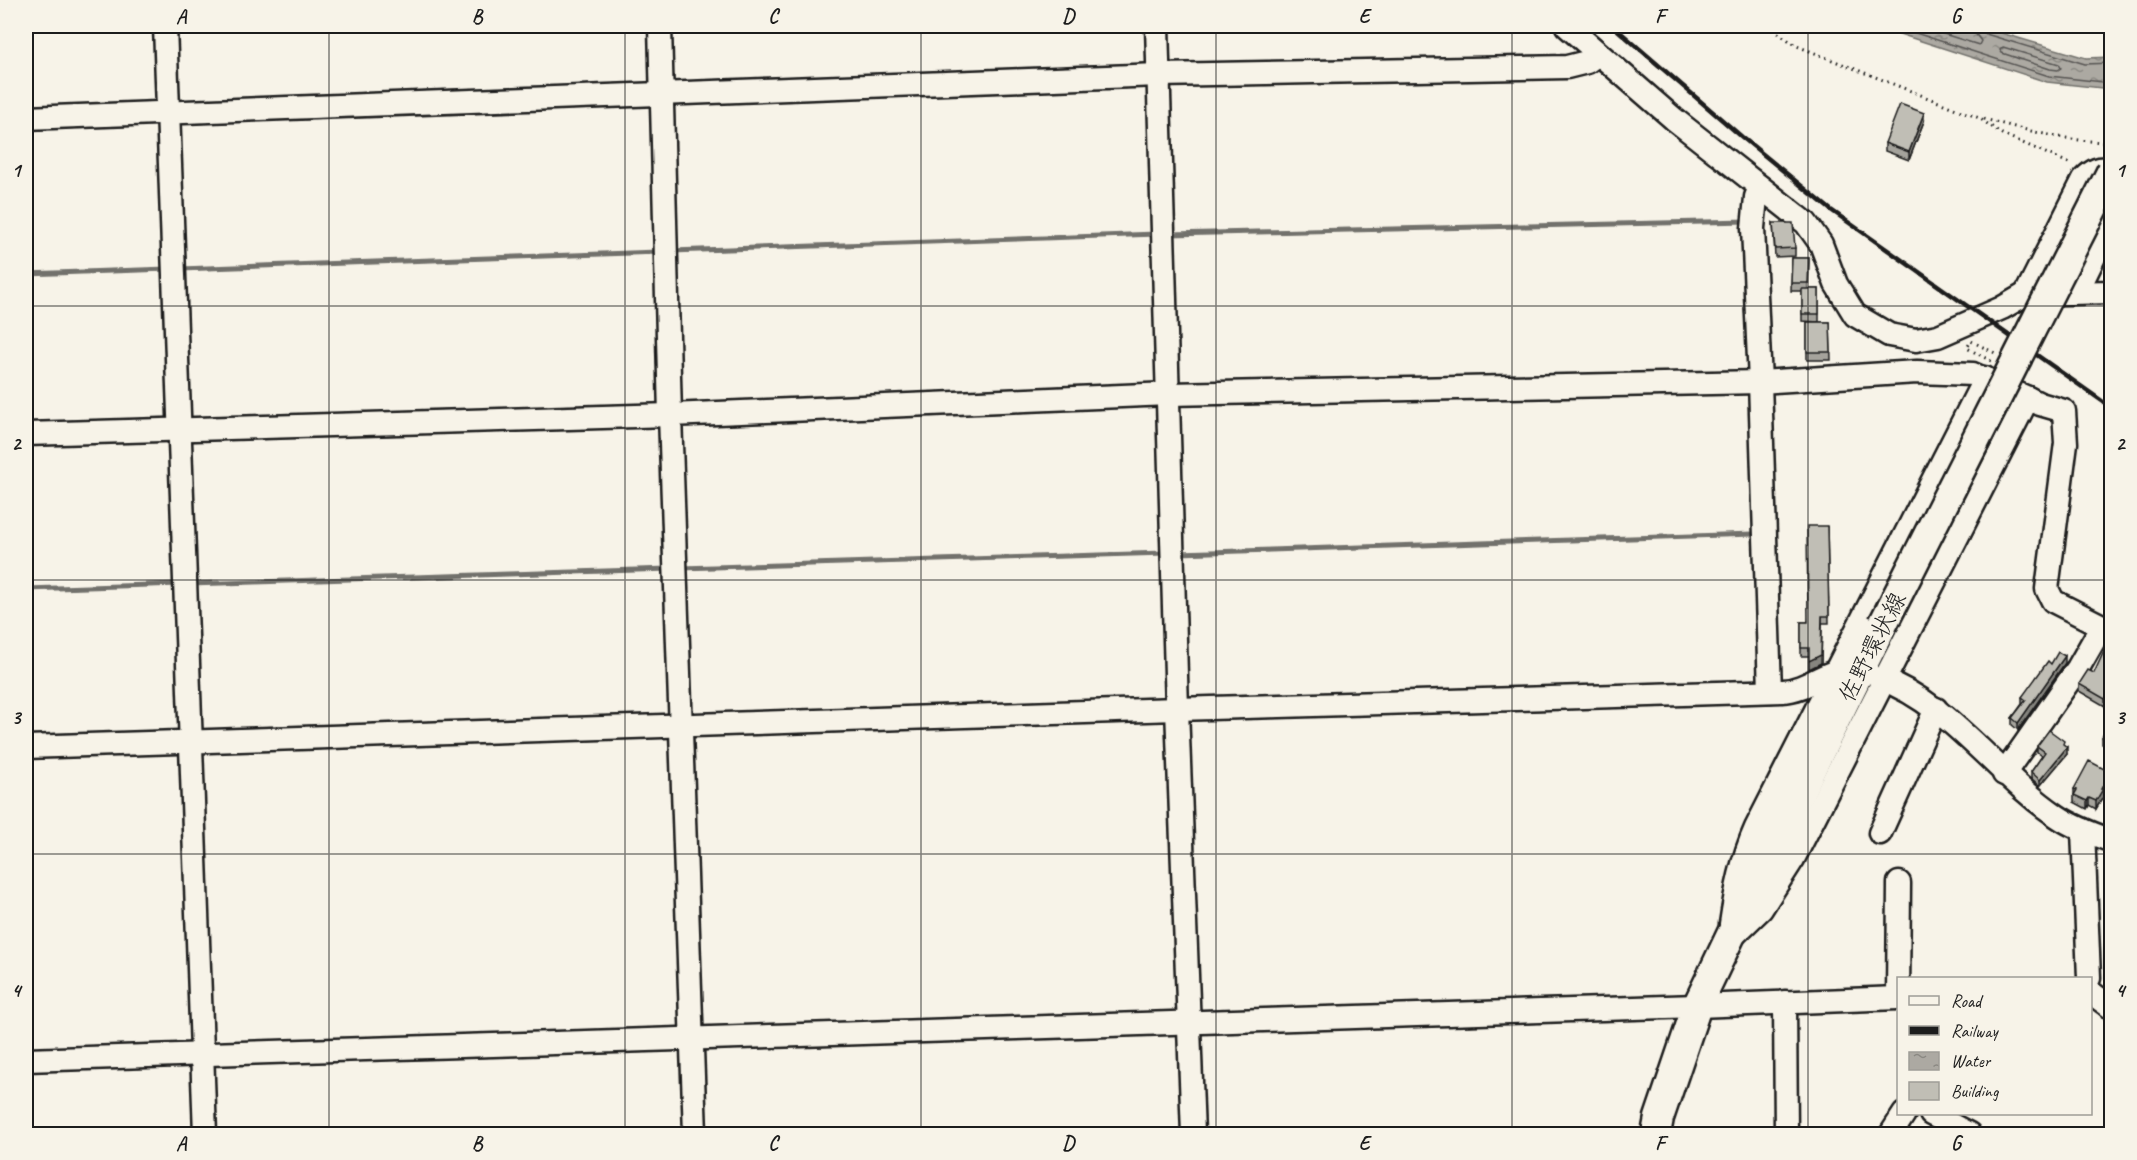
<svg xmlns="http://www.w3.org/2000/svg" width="2137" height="1160" viewBox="0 0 2137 1160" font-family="Caveat,'Klee One',sans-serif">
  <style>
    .water { fill: url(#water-ripples); stroke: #72716c; stroke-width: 1.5 }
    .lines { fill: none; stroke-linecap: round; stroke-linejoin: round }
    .shore { stroke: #565452; stroke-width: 1.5 }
    .stream { stroke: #72716c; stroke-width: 5 }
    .minor-casing { stroke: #1c1c1c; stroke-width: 27 }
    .major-casing { stroke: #1c1c1c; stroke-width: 33 }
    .path { stroke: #1c1c1c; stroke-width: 3; stroke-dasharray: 1.5 4.5; stroke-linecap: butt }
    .minor { stroke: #f7f3e8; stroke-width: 22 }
    .major { stroke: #f7f3e8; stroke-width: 28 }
    .rail { stroke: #1c1c1c; stroke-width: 4.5 }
    .major-bridge-casing { stroke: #1c1c1c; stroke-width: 33; stroke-linecap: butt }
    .path-bridge { stroke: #1c1c1c; stroke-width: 3; stroke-dasharray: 1.5 4.5; stroke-linecap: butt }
    .major-bridge { stroke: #f7f3e8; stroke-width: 28 }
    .wall { fill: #a5a39c; stroke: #1c1c1c; stroke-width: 1.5 }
    .shaded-wall { fill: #86857f; stroke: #1c1c1c; stroke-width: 1.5 }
    .building { fill: #c0beb5; stroke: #1c1c1c; stroke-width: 1.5 }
    .grid { fill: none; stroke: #1c1c1c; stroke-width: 1.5; stroke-opacity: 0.55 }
    .labels { text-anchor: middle; stroke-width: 5; stroke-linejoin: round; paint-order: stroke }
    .street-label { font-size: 24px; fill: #1c1c1c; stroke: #f7f3e8 }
    .neatline { fill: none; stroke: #1c1c1c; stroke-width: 2 }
    .grid-label { font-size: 20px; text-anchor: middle; font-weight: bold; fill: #1c1c1c }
  </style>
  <defs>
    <pattern id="water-ripples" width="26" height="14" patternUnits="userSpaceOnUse" patternTransform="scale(1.5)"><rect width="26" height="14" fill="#aca9a2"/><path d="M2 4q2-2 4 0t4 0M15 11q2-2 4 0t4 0" fill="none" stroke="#8b8983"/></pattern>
  </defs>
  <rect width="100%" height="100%" fill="#f7f3e8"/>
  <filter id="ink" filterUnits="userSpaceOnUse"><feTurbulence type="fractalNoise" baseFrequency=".0167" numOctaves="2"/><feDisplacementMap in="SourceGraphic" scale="12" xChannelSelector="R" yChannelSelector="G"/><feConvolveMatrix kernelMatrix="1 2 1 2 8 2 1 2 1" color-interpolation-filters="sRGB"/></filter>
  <g filter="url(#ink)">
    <!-- water -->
    <path class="water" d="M1875 26H1978L2086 58 2111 57V89L2047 82Z"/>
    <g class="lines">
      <!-- shore -->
      <g class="shore">
        <path d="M1894 26 2049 76 2112 83"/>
        <path d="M1918 26 1979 45 1981 41 1975 33 1973 26"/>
        <path d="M1981 26 1982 31 1986 34 2085 64 2112 63"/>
        <path d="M2003 47 2059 64 2061 68 2058 70 2050 69 2002 53 2000 50Z"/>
      </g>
      <!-- stream -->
      <g class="stream">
        <path d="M1169 234 1748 221"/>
        <path d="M672 251 1157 234"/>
        <path d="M180 269 659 252"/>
        <path d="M26 274 168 269"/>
        <path d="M1179 553 1753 534"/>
        <path d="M681 568 1166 553"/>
        <path d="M189 584 669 569"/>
        <path d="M26 589 180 584"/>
      </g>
      <!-- minor casing -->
      <g class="minor-casing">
        <g id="minor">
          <path d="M165 26 205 1134"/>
          <path d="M660 26 670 415 695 1134"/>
          <path d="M1157 26 1177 709 1193 1134"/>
          <path d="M1567 26 1674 119 1806 223 1821 244 1836 284 1855 315 1889 335 1916 340 1938 336 2002 308 2026 294 2112 292"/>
          <path d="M26 118 1159 75 1567 67 1587 62 1598 54"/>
          <path d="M1760 187 1756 197 1753 228 1760 382 1770 691"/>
          <path d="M2077 292 2112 220"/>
          <path d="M2026 294 2084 179C2093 170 2098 167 2112 169"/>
          <path d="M2028 398 2040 404 2064 411 2066 443 2047 589 2053 601 2112 631"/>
          <path d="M26 434 670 415 1169 394 1760 382 1917 372 1973 374 2028 398 1793 859 1761 909 1736 933"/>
          <path d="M1879 678C1951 704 1995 774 2057 816 2073 827 2093 834 2112 841"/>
          <path d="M26 747 1177 709 1783 691C1806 690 1824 672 1847 668"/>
          <path d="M2004 774 2078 668 2102 626"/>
          <path d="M2083 830 2089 978"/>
          <path d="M1880 833 1936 709"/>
          <path d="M1731 924C1736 890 1742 859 1756 828L1985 378"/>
          <path d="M2090 992 2112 1008"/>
          <path d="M1898 998 1899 883"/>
          <path d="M1785 1002 1786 1134"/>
          <path d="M26 1060 1697 1006 1898 998"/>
          <path d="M1931 1114 1969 1134"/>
          <path d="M1891 1134 1904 1114"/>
        </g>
      </g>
      <!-- major casing -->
      <g class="major-casing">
        <path id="major" d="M1656 1134 1659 1118 1697 1006 1782 828 1883 624"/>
      </g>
      <!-- path -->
      <g class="path">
        <path d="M1768 26 1797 46 1979 118 2002 134 2071 164"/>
        <path d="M1984 119C2026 130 2068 142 2112 142"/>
      </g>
      <!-- minor -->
      <use href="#minor" class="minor"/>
      <!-- major -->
      <use href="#major" class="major"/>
      <!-- rail -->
      <path class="rail" d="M1613 26 1742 137 1831 210 2112 408"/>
      <!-- major-bridge casing -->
      <g class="major-bridge-casing">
        <path id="major-bridge" d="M1883 624 2112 170"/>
      </g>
      <!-- path-bridge -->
      <path class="path-bridge" d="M1991 361 1967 348 1971 341 1995 353"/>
      <!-- major-bridge -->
      <use href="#major-bridge" class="major-bridge"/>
    </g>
    <!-- wall -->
    <g class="wall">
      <path d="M1924 121 1909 160 1885 151V143Z"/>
      <path d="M1773 223 1795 248V256L1775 257Z"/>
      <path d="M1792 258H1809L1808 289H1819V322L1802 321V291H1791Z"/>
      <path d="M1807 322H1830L1831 360H1807Z"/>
      <path d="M1827 526 1829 623H1822L1821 663 1809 669V656H1801V622H1808Z"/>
      <path d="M2112 649V698L2105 706 2079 691V684L2094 673Z"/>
      <path d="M2065 663 2018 730 2012 725V718L2022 704V697L2051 664Z"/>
      <path d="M2112 720V749L2102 744V737Z"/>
      <path d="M2064 745 2067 754 2040 786 2031 778V772L2042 756 2037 752V746Z"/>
      <path d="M2110 780 2103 793V797L2096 809 2089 805 2087 809 2074 802V789Z"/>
    </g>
    <!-- shaded-wall -->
    <g class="shaded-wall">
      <path d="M1924 113V121L1909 160V152Z"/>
      <path d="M1822 616 1821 663 1809 669V661Z"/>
      <path d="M2065 656V663L2018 730V723Z"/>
      <path d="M2112 690V698L2105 706V699Z"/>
      <path d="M2067 747V754L2040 786V780Z"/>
      <path d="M2110 772V780L2103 793V797L2096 809V801L2101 789Z"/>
      <path d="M2089 798V805L2087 809V801Z"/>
    </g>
    <!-- building -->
    <g class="building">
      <path d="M1900 104 1924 113 1909 152 1885 143Z"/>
      <path d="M1773 223H1793L1795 248 1775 249Z"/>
      <path d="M1792 258H1809L1808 283H1791Z"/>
      <rect x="1802" y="289" width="17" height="25"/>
      <path d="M1807 322H1830L1831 352H1807Z"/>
      <path d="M1807 526H1827L1829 616H1822L1821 655 1809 661V648H1801V622H1808Z"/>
      <path d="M2106 647 2112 649V690L2105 699 2079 684 2088 670 2094 673Z"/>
      <path d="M2058 652 2065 656 2018 723 2012 718 2026 700 2022 697 2048 661 2051 664Z"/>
      <path d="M2112 720V742L2102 737Z"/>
      <path d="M2049 730 2064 741 2063 744 2067 747 2040 780 2031 772 2045 752 2037 746Z"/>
      <path d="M2089 761 2110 772 2101 789H2103L2096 801 2089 798 2087 801 2074 795 2077 790 2074 789Z"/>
    </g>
  </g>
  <!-- grid -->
  <path class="grid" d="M329 26V1134M625 26V1134M921 26V1134M1216 26V1134M1512 26V1134M1808 26V1134M26 306H2112M26 580H2112M26 854H2112"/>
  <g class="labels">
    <!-- street labels -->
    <g class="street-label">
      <text transform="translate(1872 647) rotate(-63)" y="8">佐野環状線</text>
    </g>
  </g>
  <!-- margin -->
  <rect width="2137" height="1160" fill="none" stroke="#f7f3e8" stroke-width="66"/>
  <!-- legend -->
  <rect x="1897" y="977" width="195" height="138" fill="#f7f3e8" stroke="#9f9d96" stroke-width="1.5"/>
  <rect x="1909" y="996" width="30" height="9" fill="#f7f3e8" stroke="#9f9d96" stroke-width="1.5"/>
  <text x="1951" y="1007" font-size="18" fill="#1c1c1c">Road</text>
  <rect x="1909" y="1026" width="30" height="9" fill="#1c1c1c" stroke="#9f9d96" stroke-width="1.5"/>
  <text x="1951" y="1037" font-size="18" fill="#1c1c1c">Railway</text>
  <rect x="1909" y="1052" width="30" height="18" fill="url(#water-ripples)" stroke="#9f9d96" stroke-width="1.5"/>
  <text x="1951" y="1067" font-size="18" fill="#1c1c1c">Water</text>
  <rect x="1909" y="1082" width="30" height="18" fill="#c0beb5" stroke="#9f9d96" stroke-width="1.5"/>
  <text x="1951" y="1097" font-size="18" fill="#1c1c1c">Building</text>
  <rect x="33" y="33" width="2071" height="1094" class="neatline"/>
  <g class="grid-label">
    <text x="181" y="23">A</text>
    <text x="477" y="23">B</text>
    <text x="773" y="23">C</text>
    <text x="1068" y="23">D</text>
    <text x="1364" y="23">E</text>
    <text x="1660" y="23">F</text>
    <text x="1956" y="23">G</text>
    <text x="16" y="177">1</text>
    <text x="2120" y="177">1</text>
    <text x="16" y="450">2</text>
    <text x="2120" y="450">2</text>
    <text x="16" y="724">3</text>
    <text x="2120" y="724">3</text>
    <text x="16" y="997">4</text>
    <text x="2120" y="997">4</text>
    <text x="181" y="1150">A</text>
    <text x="477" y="1150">B</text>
    <text x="773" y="1150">C</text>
    <text x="1068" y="1150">D</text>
    <text x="1364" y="1150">E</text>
    <text x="1660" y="1150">F</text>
    <text x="1956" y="1150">G</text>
  </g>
</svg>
